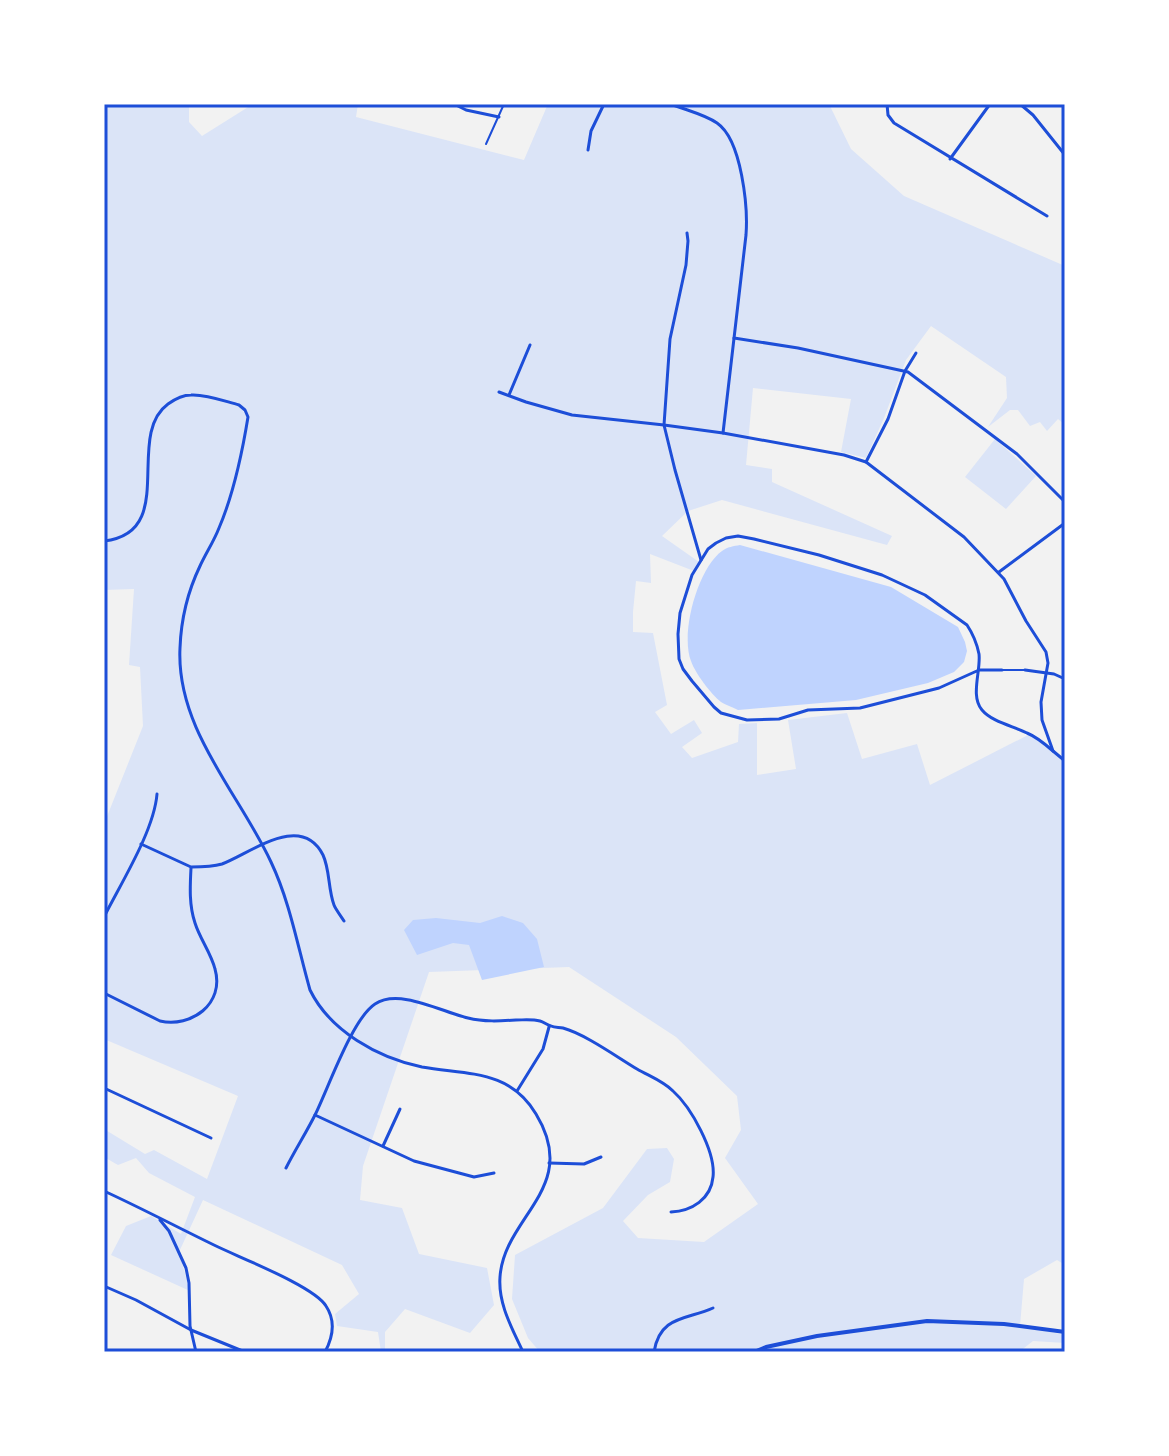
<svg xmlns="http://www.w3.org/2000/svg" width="1169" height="1456" viewBox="0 0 1169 1456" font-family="Rubik,sans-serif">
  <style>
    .green { fill: #dbe4f7 }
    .water { fill: #bfd3fe }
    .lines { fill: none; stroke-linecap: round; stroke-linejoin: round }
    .service { stroke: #1d4ed8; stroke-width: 2 }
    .minor { stroke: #1d4ed8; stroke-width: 3 }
    .tertiary { stroke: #1d4ed8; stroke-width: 4 }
    .neatline { fill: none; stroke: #1d4ed8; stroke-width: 3 }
  </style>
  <rect width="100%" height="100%" fill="#f2f2f2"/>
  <!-- green -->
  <g class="green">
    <path d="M104 104H189V122L202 136 253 104H358L356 117 524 160 548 104H829L851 149 904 196 1065 266V425L1058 419 1047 431 1040 422 1030 426 1018 410H1010L988 427 1007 398 1006 377 931 326 906 360 884 418 866 458 841 452 851 399 753 388 746 465 772 469V482L892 536 887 545 722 500 688 511 662 536 699 562 694 571 650 554 651 583 636 581 633 612V632L653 633 667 705 655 712 671 734 694 720 702 733 682 747 692 758 738 742 739 724 757 723V775L796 769 788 720 847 713 862 759 917 744 930 785 1030 734 1065 762V1265L1057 1260 1024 1279 1020 1326 1065 1335V1343L1033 1341 1019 1352H540L528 1338 512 1299 515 1255 603 1208 647 1149 667 1148 674 1159 670 1182 648 1195 623 1221 638 1238 704 1242 758 1204 725 1158 741 1130 737 1096 676 1037 569 967 429 972 363 1166 360 1200 402 1208 419 1254 487 1268 494 1305 470 1333 405 1309 385 1332V1352H381L378 1332 337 1326 335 1314 359 1294 342 1265 203 1200 179 1252 190 1291 111 1255 126 1226 151 1216 181 1234 195 1197 149 1173 136 1158 118 1165 104 1157V1129L145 1154 154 1150 207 1179 238 1096 104 1039V824L143 726 140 667 129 665 134 589 104 590Z"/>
    <path d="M995 439 1036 476 1006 509 965 477Z"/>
  </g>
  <!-- water -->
  <g class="water">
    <path d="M740 545 891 587 958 627 965 642 967 651 964 662 954 672 928 683 856 700 738 710C733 707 725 705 721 702 711 694 695 673 691 661 680 633 698 568 722 551 727 547 734 546 740 545Z"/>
    <path d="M502 916 523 923 537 939 544 967 482 980 469 945 453 943 417 955 404 930 413 920 436 918 480 923Z"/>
  </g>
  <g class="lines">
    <!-- service -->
    <g class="service">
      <path d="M486 144 504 104"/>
      <path d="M1002 670H1024"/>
    </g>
    <!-- minor -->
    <g class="minor">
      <path d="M454 104 466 110 499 117"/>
      <path d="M671 104C685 110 704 114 717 123 742 140 748 208 746 235L723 433"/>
      <path d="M887 104 888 115 894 123 1047 216"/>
      <path d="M1020 104 1033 115 1065 155"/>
      <path d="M588 150 591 131 604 104"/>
      <path d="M950 159 990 104"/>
      <path d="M687 233 688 241 686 265 670 339 664 425 675 470 701 560"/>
      <path d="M734 338 798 348 908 372 1017 454 1065 502"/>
      <path d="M499 392 526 402 572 415 664 425 723 433 844 455 866 462 964 537 1004 579 1026 621 1046 652 1048 663 1041 702 1042 720 1053 751 1065 761"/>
      <path d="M509 395 530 345"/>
      <path d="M866 462 888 419 905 371 916 353"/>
      <path d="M104 541C179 533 124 436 168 404 175 399 183 395 191 395 206 394 224 401 239 405L245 410 248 417C242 454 234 493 219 528 214 541 206 553 200 566 188 591 181 620 180 648 176 729 239 793 271 862 290 902 298 948 310 990 330 1031 378 1058 422 1067 467 1075 509 1069 536 1114 581 1188 504 1216 500 1277 498 1304 512 1328 523 1352"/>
      <path d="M999 572 1065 523"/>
      <path d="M1002 670H979L939 688 860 708 808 710 779 719 747 720 721 713 714 707 692 681 683 669 679 659 678 634 680 613 692 575 708 549 716 543 726 538 738 536 754 539 819 555 882 575 925 595 967 625C973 634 977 644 979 654 981 671 970 696 982 710 992 722 1013 726 1027 733 1037 737 1045 744 1053 751"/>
      <path d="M1025 670 1054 674 1065 679"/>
      <path d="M141 844 191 867C202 867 212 867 222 864 251 853 301 812 323 855 330 870 328 889 334 905 336 910 341 916 344 921"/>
      <path d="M104 917C121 883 154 831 157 794"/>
      <path d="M104 993 160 1021C191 1028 225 1004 215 969 211 953 200 939 195 923 189 905 190 887 191 868"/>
      <path d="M104 1088 211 1138"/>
      <path d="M517 1091 543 1049 549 1027"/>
      <path d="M315 1115 414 1161 474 1177 494 1173"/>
      <path d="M383 1146 400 1109"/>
      <path d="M549 1163 584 1164 601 1157"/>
      <path d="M286 1168C295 1150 306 1133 315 1115 328 1089 352 1019 375 1004 399 988 442 1012 468 1018 484 1022 500 1021 516 1020 524 1020 532 1019 540 1021 544 1022 547 1025 551 1026 555 1028 559 1027 563 1028 585 1034 617 1057 637 1069 649 1076 663 1081 673 1091 691 1107 716 1152 713 1177 711 1199 692 1211 671 1212"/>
      <path d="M104 1191C141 1208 177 1227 214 1245 238 1257 314 1286 326 1306 336 1321 333 1337 325 1352"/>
      <path d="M160 1220 169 1231 186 1268 189 1283 190 1326 196 1352"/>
      <path d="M104 1286 136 1300 191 1330 245 1352"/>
      <path d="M654 1352C660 1315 687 1320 713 1308"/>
    </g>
    <!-- tertiary -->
    <path class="tertiary" d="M754 1352 766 1347 817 1336 927 1321 1004 1324 1065 1332"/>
  </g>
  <!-- border -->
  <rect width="1169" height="1456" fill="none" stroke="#ffffff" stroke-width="212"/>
  <rect x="106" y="106" width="957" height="1244" class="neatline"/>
</svg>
